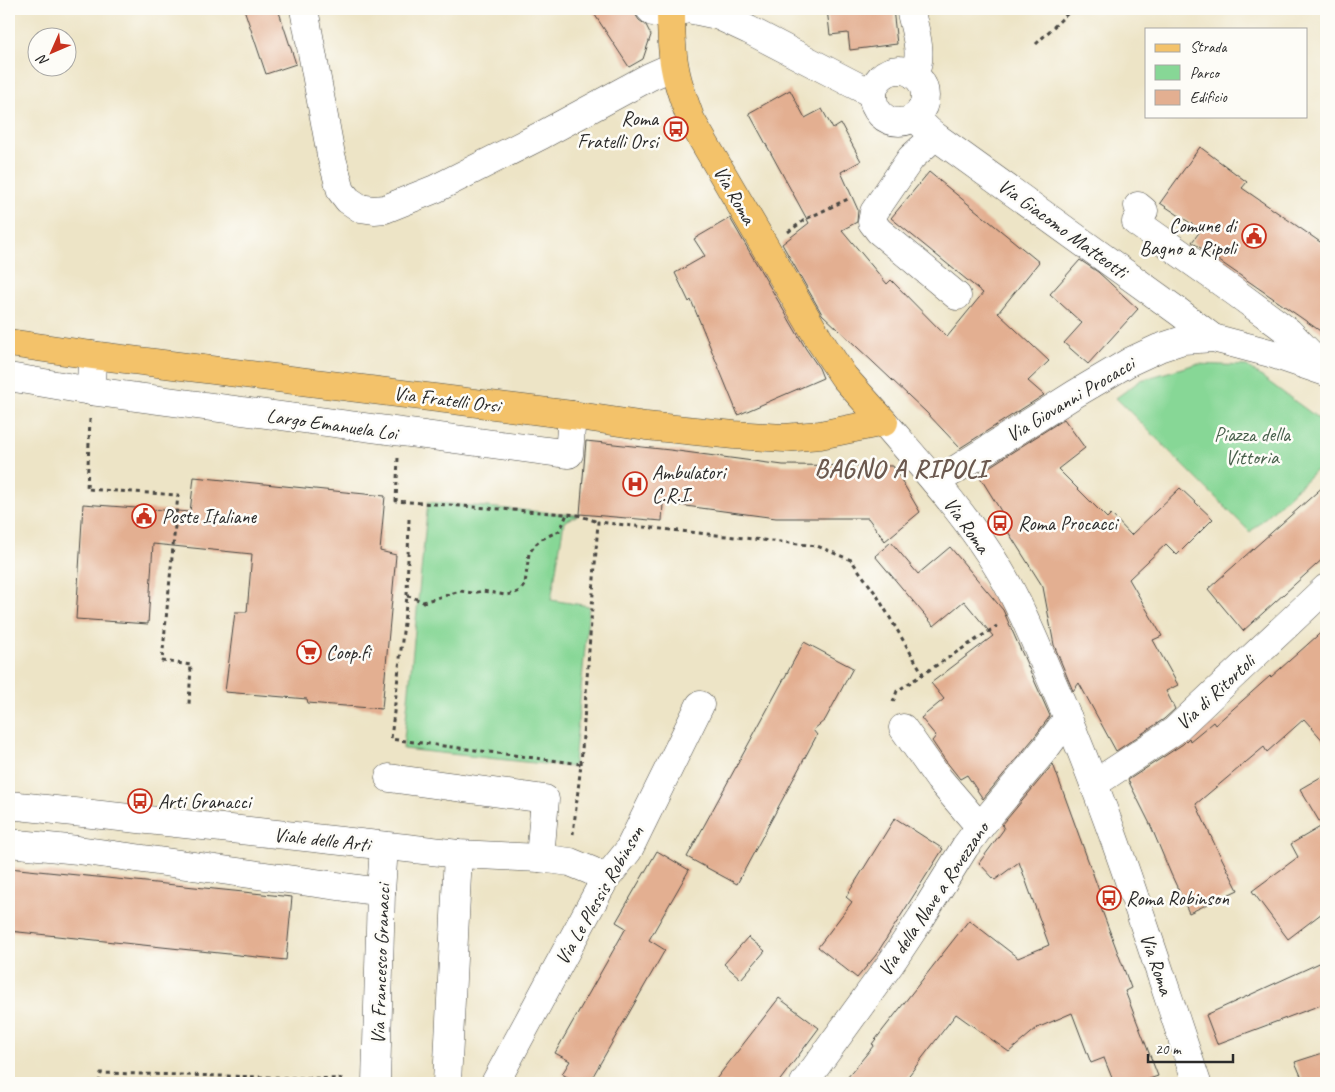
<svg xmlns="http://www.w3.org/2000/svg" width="1335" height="1092" viewBox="0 0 1335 1092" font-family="Caveat,sans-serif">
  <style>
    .green { fill: #87d796; stroke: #598160 }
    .building { fill: #e3af91 }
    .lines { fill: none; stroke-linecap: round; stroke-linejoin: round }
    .minor-casing { stroke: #484742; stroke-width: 29 }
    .major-casing { stroke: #484742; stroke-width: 29 }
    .path { stroke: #484742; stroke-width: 3; stroke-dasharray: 4 4; stroke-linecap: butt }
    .minor { stroke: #fff; stroke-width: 28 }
    .major { stroke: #f3c26a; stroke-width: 28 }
    .labels { text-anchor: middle; stroke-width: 5; stroke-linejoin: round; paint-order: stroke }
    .poi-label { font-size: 20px; fill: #2b2b2b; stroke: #fdfcf7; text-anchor: start }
    .street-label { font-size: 20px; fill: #2b2b2b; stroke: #fdfcf7 }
    .park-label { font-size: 20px; fill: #475f4b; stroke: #fdfcf7 }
    .district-label { font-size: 25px; font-weight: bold; letter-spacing: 1px; fill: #6b594f; stroke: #fdfcf7 }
  </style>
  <rect width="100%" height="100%" fill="#fdfcf7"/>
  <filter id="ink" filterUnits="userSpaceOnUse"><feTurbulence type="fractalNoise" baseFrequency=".02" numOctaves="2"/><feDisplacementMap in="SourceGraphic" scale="10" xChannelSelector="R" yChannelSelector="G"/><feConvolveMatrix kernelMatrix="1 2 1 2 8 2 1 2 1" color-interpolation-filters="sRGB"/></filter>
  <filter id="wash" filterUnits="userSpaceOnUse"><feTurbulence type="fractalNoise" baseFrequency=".0096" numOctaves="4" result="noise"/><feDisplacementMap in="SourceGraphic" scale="20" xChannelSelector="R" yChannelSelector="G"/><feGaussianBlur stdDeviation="1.12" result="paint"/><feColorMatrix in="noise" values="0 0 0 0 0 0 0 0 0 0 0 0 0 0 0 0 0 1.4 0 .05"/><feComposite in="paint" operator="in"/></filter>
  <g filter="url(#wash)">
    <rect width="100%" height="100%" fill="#ede4c6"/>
    <!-- green -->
    <g class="green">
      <path d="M1196 364 1247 366 1326 424V461L1250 532 1116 398 1141 380Z"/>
      <path d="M428 502 578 515 564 522 551 600 589 606 574 763 572 767 403 749Z"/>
    </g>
    <g id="blocks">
      <!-- building -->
      <g class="building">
        <path d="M244 9H278L296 64 266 74Z"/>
        <path d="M591 9H635V14L639 20 646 25 651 35 643 59 629 67Z"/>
        <path d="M827 9H893L897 44 850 50 848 33 830 35Z"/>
        <path d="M790 90 805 118 822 109 833 129 841 124 861 161 841 172 858 210 857 222 842 230 887 284 891 280 947 337 983 293 891 218 929 172 1039 262 998 313 1049 361 1028 381 1044 395 960 448 926 412 822 314 782 244 809 223 749 113Z"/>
        <path d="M1200 147 1247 182 1242 188 1326 246V335L1192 242 1201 230 1160 203Z"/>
        <path d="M730 218 806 349 819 368 823 378 738 415 691 300 689 302 675 273 705 256 694 239Z"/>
        <path d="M1080 260 1098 272 1138 309 1088 364 1064 343 1082 323 1050 294Z"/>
        <path d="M1064 419 1085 448 1058 469 1107 518 1111 514 1131 535 1180 488 1213 519 1177 555 1166 544 1129 579 1162 636 1153 640 1178 685 1166 691 1175 709 1164 719 1116 751 1079 683 1073 691 1054 645 1043 587 1005 527 1009 524 978 474Z"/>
        <path d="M586 441 670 450 783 465 893 466 920 512 885 541 868 518H776L663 503 662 521 580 514Z"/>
        <path d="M194 477 385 496 380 551 396 555 382 709 308 703 307 699 225 692 235 612H247L252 554 153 544 148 624 76 619 83 504 190 512Z"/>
        <path d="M1326 484V556L1243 631 1208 589Z"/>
        <path d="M891 542 918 574 950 547 1003 610 1050 716 1033 739 983 799 967 775 960 779 945 760 932 741 936 736 921 718 944 699 931 683 993 636 964 601 934 626 875 556Z"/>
        <path d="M1326 628V744L1304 719 1267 752 1264 747 1196 804 1215 845 1238 890 1189 913 1171 874 1150 824 1128 780 1183 744 1189 738 1190 741 1213 722 1215 725 1270 676 1271 677Z"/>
        <path d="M804 642 853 668 825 720 813 730 817 735 737 884 687 857Z"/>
        <path d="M1053 764 1105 907 1101 908 1131 988 1125 991 1158 1076 1138 1083H1114L1104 1058 1091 1063 1072 1013 1037 1028 1009 1052 956 1014 903 1083H843L874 1045 872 1044 969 920 1018 958 1049 945 1019 862 995 880 979 863 1004 829 1002 825Z"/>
        <path d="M1326 774V910L1288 939 1252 891 1298 857 1291 844 1322 826 1300 789Z"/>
        <path d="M895 818 943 849 876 955 857 978 818 947 852 902 846 897Z"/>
        <path d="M657 851 689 870 649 940 665 950 589 1083H578L562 1074 570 1061 555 1053 626 928 616 922Z"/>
        <path d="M9 868 292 897 286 960 9 931Z"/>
        <path d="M748 937 765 951 741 979 724 964Z"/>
        <path d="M1326 960V1003L1217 1044 1206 1015Z"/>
        <path d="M779 998 819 1028 778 1083H713Z"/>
        <path d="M1326 1052V1083H1304L1295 1062Z"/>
      </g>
    </g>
  </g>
  <g filter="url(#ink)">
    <use href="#blocks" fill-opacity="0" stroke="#484742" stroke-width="1"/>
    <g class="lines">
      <!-- minor casing -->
      <g class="minor-casing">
        <g id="minor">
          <path d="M304 9 331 155 341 191 348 200 360 208 374 210 385 209 435 189 542 135 649 77 674 66"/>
          <path d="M650 9 653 12 671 13 688 9 717 15 749 30 851 83 873 94"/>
          <path d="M910 9C915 30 924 55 914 75"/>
          <circle cx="899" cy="96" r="26"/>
          <path d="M915 117 928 130 935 136 1179 312 1213 338"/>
          <path d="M935 136 911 158 874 212 872 222 879 231 957 296"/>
          <path d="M1138 206 1144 211 1136 222 1235 292 1289 332 1326 370"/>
          <path d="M92 355 91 391 569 454 572 415"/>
          <path d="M9 377 91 391"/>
          <path d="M884 422C925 470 968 517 1000 571 1022 608 1038 649 1055 688 1111 817 1152 950 1197 1083"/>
          <path d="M936 482 1075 394 1131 361 1159 348 1183 340 1213 338 1270 353 1326 372"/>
          <path d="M903 728 939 779 980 827"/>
          <path d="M389 778 545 799 540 858"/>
          <path d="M1094 784 1174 731 1326 588"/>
          <path d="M9 805 406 848 458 854 540 858 570 862 592 871 604 881"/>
          <path d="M9 843 78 850 381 892"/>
          <path d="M376 1083 381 892 384 846"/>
          <path d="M447 1083 458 854"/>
          <path d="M495 1083 604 881 628 851 700 705"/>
          <path d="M804 1083 891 963 921 918 965 847 980 827 1045 749 1068 718"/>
        </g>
      </g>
      <!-- major casing -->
      <g class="major-casing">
        <path id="major" d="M9 343 92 355 572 415 646 426 734 435 784 438 820 435 884 422 844 377 820 341 691 120C685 103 678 86 675 68 671 49 671 28 671 9"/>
      </g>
      <!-- path -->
      <g class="path">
        <path d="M1036 44 1069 12 1070 9"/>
        <path d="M788 232 806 219 850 198"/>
        <path d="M90 419 87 489 178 495 162 661 191 665 189 704"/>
        <path d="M398 458 396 501 578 515 598 522"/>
        <path d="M409 519 407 596 391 739 581 764 573 834"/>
        <path d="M407 596 412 597 423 602 460 591 473 593 483 591 505 595 512 594 520 591 525 584 529 553 535 545 542 539 559 531 562 526 567 514"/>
        <path d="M893 702 897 691 997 626"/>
        <path d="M581 764 598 522 817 546 851 560 876 594 923 674"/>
        <path d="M99 1083 101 1073 345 1079"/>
      </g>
      <!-- minor -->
      <use href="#minor" class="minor"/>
      <!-- major -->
      <use href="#major" class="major"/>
    </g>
  </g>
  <!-- icons -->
  <defs>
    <g id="bus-ring" transform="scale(1.25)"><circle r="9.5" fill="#fdfcf7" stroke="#c8321e" stroke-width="1.5"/><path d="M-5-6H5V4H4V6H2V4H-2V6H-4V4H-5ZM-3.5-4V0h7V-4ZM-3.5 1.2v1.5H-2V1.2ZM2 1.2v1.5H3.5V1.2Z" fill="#c8321e"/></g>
    <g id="civic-ring" transform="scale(1.25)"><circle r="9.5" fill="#fdfcf7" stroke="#c8321e" stroke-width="1.5"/><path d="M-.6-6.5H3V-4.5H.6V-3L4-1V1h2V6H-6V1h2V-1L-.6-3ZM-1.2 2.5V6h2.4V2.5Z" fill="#c8321e"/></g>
    <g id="hospital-ring" transform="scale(1.25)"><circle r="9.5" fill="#fdfcf7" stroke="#c8321e" stroke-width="1.5"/><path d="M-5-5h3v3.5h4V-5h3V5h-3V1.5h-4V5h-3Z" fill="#c8321e"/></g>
    <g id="supermarket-ring" transform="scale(1.25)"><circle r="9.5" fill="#fdfcf7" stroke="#c8321e" stroke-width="1.5"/><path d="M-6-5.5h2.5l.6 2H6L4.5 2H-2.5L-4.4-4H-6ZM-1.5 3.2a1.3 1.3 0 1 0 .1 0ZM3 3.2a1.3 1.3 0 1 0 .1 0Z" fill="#c8321e"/></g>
  </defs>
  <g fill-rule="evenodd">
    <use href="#bus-ring" x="676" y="129"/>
    <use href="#civic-ring" x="1254" y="236"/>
    <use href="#hospital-ring" x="635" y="484"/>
    <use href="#civic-ring" x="144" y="516"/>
    <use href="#bus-ring" x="1000" y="523"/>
    <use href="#supermarket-ring" x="309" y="652"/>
    <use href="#bus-ring" x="140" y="801"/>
    <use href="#bus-ring" x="1109" y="898"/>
  </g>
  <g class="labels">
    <!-- poi labels -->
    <g class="poi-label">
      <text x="658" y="125" text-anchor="end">Roma<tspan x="658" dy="23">Fratelli Orsi</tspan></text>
      <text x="1236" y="232" text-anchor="end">Comune di<tspan x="1236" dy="23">Bagno a Ripoli</tspan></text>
      <text x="652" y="479">Ambulatori<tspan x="652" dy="23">C.R.I.</tspan></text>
      <text x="162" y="523">Poste Italiane</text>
      <text x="1018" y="530">Roma Procacci</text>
      <text x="326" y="659">Coop.fi</text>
      <text x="158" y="808">Arti Granacci</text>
      <text x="1126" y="905">Roma Robinson</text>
    </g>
    <!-- street labels -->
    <g class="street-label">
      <text transform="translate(735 195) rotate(60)" y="7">Via Roma</text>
      <text transform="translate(1063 228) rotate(36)" y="7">Via Giacomo Matteotti</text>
      <text transform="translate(447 399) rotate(7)" y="7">Via Fratelli Orsi</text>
      <text transform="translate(1070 399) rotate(-31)" y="7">Via Giovanni Procacci</text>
      <text transform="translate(332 424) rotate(8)" y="7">Largo Emanuela Loi</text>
      <text transform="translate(967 525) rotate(54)" y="7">Via Roma</text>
      <text transform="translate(1215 692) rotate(-43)" y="7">Via di Ritortoli</text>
      <text transform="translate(322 839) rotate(6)" y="7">Viale delle Arti</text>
      <text transform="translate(599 895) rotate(-60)" y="7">Via Le Plessis Robinson</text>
      <text transform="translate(933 899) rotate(-56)" y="7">Via della Nave a Rovezzano</text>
      <text transform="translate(380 964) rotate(-88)" y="7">Via Francesco Granacci</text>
      <text transform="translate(1157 964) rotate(71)" y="7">Via Roma</text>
    </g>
    <!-- park labels -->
    <g class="park-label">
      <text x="1252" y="441">Piazza della<tspan x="1252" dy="23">Vittoria</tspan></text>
    </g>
    <!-- district labels -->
    <g class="district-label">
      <text x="901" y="477">BAGNO A RIPOLI</text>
    </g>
  </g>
  <!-- margin -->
  <rect width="1335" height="1092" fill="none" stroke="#fdfcf7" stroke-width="30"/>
  <!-- legend -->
  <rect x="1145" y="28" width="162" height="90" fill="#fdfcf7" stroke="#a9a8a5"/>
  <rect x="1155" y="44" width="25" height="8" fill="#f3c26a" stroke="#a9a8a5"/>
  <text x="1190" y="52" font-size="15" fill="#2b2b2b">Strada</text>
  <rect x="1155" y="65" width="25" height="15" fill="#87d796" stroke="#a9a8a5"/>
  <text x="1190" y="78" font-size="15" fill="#2b2b2b">Parco</text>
  <rect x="1155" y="90" width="25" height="15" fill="#e3af91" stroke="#a9a8a5"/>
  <text x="1190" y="102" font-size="15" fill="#2b2b2b">Edificio</text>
  <!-- north arrow -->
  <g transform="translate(52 52) rotate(225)"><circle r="24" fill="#fdfcf7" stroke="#a9a8a5"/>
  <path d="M0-4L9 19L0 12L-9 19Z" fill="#c8321e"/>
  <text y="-8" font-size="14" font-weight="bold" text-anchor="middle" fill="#2b2b2b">N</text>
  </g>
  <!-- scale -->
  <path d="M1148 1054v8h85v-8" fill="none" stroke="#2b2b2b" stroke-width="2.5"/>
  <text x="1155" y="1054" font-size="15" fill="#2b2b2b" stroke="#fdfcf7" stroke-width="4" paint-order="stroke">20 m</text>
</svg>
